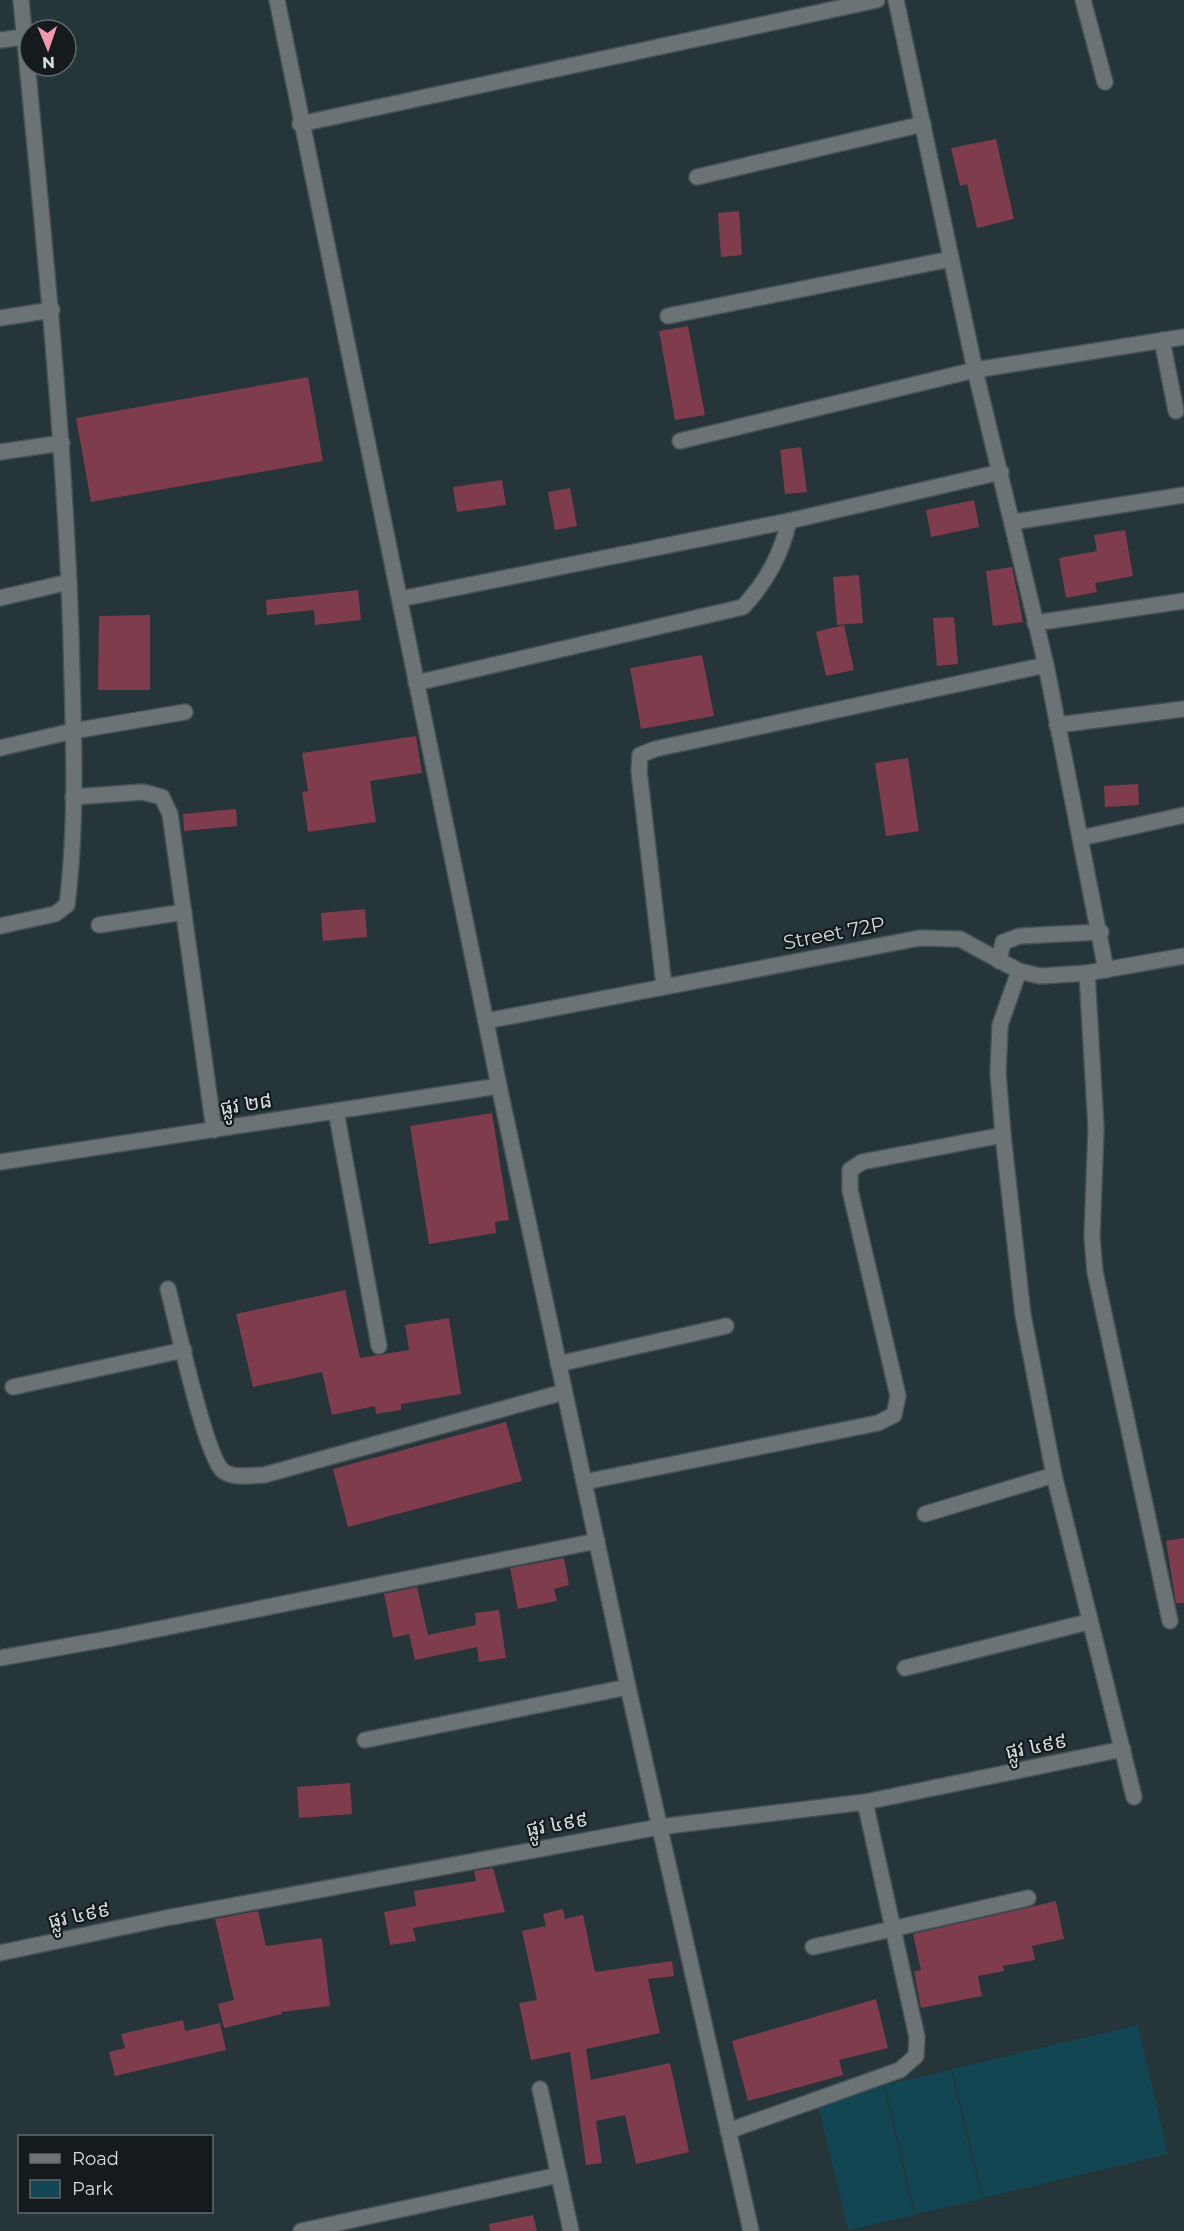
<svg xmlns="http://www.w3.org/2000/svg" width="1184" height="2231" viewBox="0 0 1184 2231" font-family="Montserrat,'Noto Sans Khmer',sans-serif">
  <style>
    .green { fill: #124652 }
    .building { fill: #7f3c4c }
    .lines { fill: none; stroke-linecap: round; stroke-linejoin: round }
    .minor-casing { stroke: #455357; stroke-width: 18 }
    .minor { stroke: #6c7375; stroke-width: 15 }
    .labels { text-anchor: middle; stroke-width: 4.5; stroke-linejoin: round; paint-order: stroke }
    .street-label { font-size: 20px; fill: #d3dcdf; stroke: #151b1d }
  </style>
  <rect width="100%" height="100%" fill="#263539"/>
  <!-- green -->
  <g class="green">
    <path d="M1138 2025 1168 2154 983 2198 952 2069Z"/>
    <path d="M951 2070 982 2199 915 2214 885 2085Z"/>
    <path d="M884 2086 914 2215 848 2230 817 2101Z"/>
  </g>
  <!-- building -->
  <g class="building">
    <path d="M996 139 1014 219 977 228 967 184 960 186 951 148Z"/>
    <path d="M739 211 742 255 721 257 718 213Z"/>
    <path d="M688 326 705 415 675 420 659 331Z"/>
    <path d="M308 377 323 461 91 502 76 418Z"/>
    <path d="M801 447 807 492 785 494 780 450Z"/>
    <path d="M502 480 506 505 457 512 453 487Z"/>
    <path d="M570 488 577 526 555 530 548 492Z"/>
    <path d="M974 500 979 527 931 537 926 510Z"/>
    <path d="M1125 530 1133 576 1095 583 1097 592 1066 598 1059 558 1097 551 1094 535Z"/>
    <path d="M1012 567 1023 622 993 626 986 571Z"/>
    <path d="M859 575 863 623 837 625 833 577Z"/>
    <path d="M358 590 361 620 315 625 314 610 267 615 266 600Z"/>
    <path d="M150 615V690H98L99 616Z"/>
    <path d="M954 617 958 664 937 666 933 618Z"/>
    <path d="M844 625 854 670 826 676 816 632Z"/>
    <path d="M702 655 714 716 641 729 630 668Z"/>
    <path d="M416 736 422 773 370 781 376 822 308 832 302 792 308 791 302 753Z"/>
    <path d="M908 758 919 831 886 836 875 763Z"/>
    <path d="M1138 784 1139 805 1105 807 1104 786Z"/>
    <path d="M236 809 237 826 184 831 183 814Z"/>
    <path d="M365 909 367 937 323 941 321 913Z"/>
    <path d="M492 1113 509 1220 495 1222 496 1233 429 1244 410 1126Z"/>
    <path d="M345 1290 360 1358 409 1350 405 1325 449 1318 461 1394 401 1404V1410L376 1414 375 1406 332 1415 322 1372 253 1387 236 1314Z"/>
    <path d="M506 1422 522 1481 348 1527 333 1469Z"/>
    <path d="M1184 1538V1603H1176L1166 1541Z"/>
    <path d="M564 1558 569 1585 554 1589 557 1601 518 1609 510 1568Z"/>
    <path d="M417 1587 428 1635 476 1625 475 1613 499 1610 506 1658 479 1662 477 1647 415 1660 409 1634 393 1638 384 1594Z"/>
    <path d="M350 1783 352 1814 299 1818 297 1787Z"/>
    <path d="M493 1868 505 1912 413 1928 416 1941 390 1945 384 1912 416 1906 414 1891 476 1881 474 1871Z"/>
    <path d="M1056 1901 1064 1939 1032 1946 1035 1960 1003 1966 1004 1971 978 1976 982 1996 921 2008 914 1971 921 1970 913 1934Z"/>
    <path d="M563 1909 565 1919 583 1915 595 1972 672 1961 674 1976 648 1979 660 2033 586 2049 591 2080 670 2063 689 2152 636 2164 625 2115 596 2121 602 2163 586 2165 570 2052 531 2060 519 2003 537 2000 522 1931 546 1926 543 1914Z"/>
    <path d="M258 1911 266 1946 322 1938 330 2006 281 2012 282 2014 224 2028 218 2004 234 2000 215 1919Z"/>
    <path d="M876 1999 888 2048 839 2060 843 2075 748 2101 732 2041Z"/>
    <path d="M183 2020 185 2031 220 2023 226 2050 115 2076 109 2052 125 2048 121 2034Z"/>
    <path d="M533 2215 537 2231H490L489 2224Z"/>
  </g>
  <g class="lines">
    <!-- minor casing -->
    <g class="minor-casing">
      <g id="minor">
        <path d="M277 0 499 1086 628 1687 751 2231"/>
        <path d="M896 0 975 370 1046 665 1106 970"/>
        <path d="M1083 0 1105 82"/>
        <path d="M0 40 24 37"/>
        <path d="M300 124 877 0"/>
        <path d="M697 177 923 124"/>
        <path d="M668 316 951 259"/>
        <path d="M0 318 52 310"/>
        <path d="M1162 340 1176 411"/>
        <path d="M680 441 975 370 1184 337"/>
        <path d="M0 452 62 443"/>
        <path d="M1013 522 1184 495"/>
        <path d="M0 598 69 582"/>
        <path d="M400 599 789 521 1001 472"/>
        <path d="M1035 623 1184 601"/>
        <path d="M416 683 743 607C767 581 781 555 789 521"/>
        <path d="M1057 725 1184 709"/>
        <path d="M0 748 73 731 185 712"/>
        <path d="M73 797 143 792 162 797 170 814 214 1130"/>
        <path d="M1081 838 1184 815"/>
        <path d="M99 925 184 912"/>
        <path d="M0 926 55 914 67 905C78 816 73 725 71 636 64 423 41 212 21 0"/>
        <path d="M999 961 1003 942 1020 936 1101 932"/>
        <path d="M1019 971 1000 1025 998 1073 1003 1135 1023 1315 1054 1475 1134 1797"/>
        <path d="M1087 973 1096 1128 1092 1237 1095 1272 1170 1621"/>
        <path d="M664 986 639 771 640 755 655 749 1046 665"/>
        <path d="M486 1021 920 938 960 939 1019 971 1040 976 1087 973 1184 956"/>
        <path d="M336 1111 379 1346"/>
        <path d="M0 1162 499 1086"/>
        <path d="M168 1289C176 1319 205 1456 223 1471 234 1479 252 1475 264 1475L564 1392"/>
        <path d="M558 1364 726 1326"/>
        <path d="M13 1387 184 1350"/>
        <path d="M584 1482 878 1423 894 1415 898 1396 850 1190V1170L862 1162 1003 1135"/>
        <path d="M925 1514 1054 1475"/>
        <path d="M0 1658 113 1638 597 1541"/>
        <path d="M905 1668 1088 1622"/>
        <path d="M365 1740 628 1687"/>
        <path d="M813 1947 1028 1898"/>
        <path d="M0 1953 166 1918 659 1827 865 1802 1123 1749"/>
        <path d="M540 2089 571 2231"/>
        <path d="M728 2131 900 2070 916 2056 917 2037 865 1802"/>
        <path d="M301 2231 559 2175"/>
      </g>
    </g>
    <!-- minor -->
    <use href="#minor" class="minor"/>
  </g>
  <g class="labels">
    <!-- street labels -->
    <g class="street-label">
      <text transform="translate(834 933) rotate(-11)" y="7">Street 72P</text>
      <text transform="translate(246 1104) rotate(-9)" y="7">ផ្លូវ ២៨</text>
      <text transform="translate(1036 1746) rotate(-11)" y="7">ផ្លូវ ៤៩៩</text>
      <text transform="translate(557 1824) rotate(-10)" y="7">ផ្លូវ ៤៩៩</text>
      <text transform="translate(79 1915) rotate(-12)" y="7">ផ្លូវ ៤៩៩</text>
    </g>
  </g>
  <!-- legend -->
  <rect x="18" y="2135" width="195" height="78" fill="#151b1d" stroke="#61686b" stroke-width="1.5"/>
  <rect x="30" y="2154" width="30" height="9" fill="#6c7375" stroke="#61686b" stroke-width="1.5"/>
  <text x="72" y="2165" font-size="18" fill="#d3dcdf">Road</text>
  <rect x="30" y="2180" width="30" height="18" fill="#124652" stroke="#61686b" stroke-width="1.5"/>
  <text x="72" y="2195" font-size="18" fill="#d3dcdf">Park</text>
  <!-- north arrow -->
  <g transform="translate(48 48) rotate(178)"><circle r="28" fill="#151b1d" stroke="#61686b" stroke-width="1.5"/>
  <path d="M0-4.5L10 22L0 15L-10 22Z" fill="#f29aac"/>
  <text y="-9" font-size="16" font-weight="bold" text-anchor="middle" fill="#d3dcdf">N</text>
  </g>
</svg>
